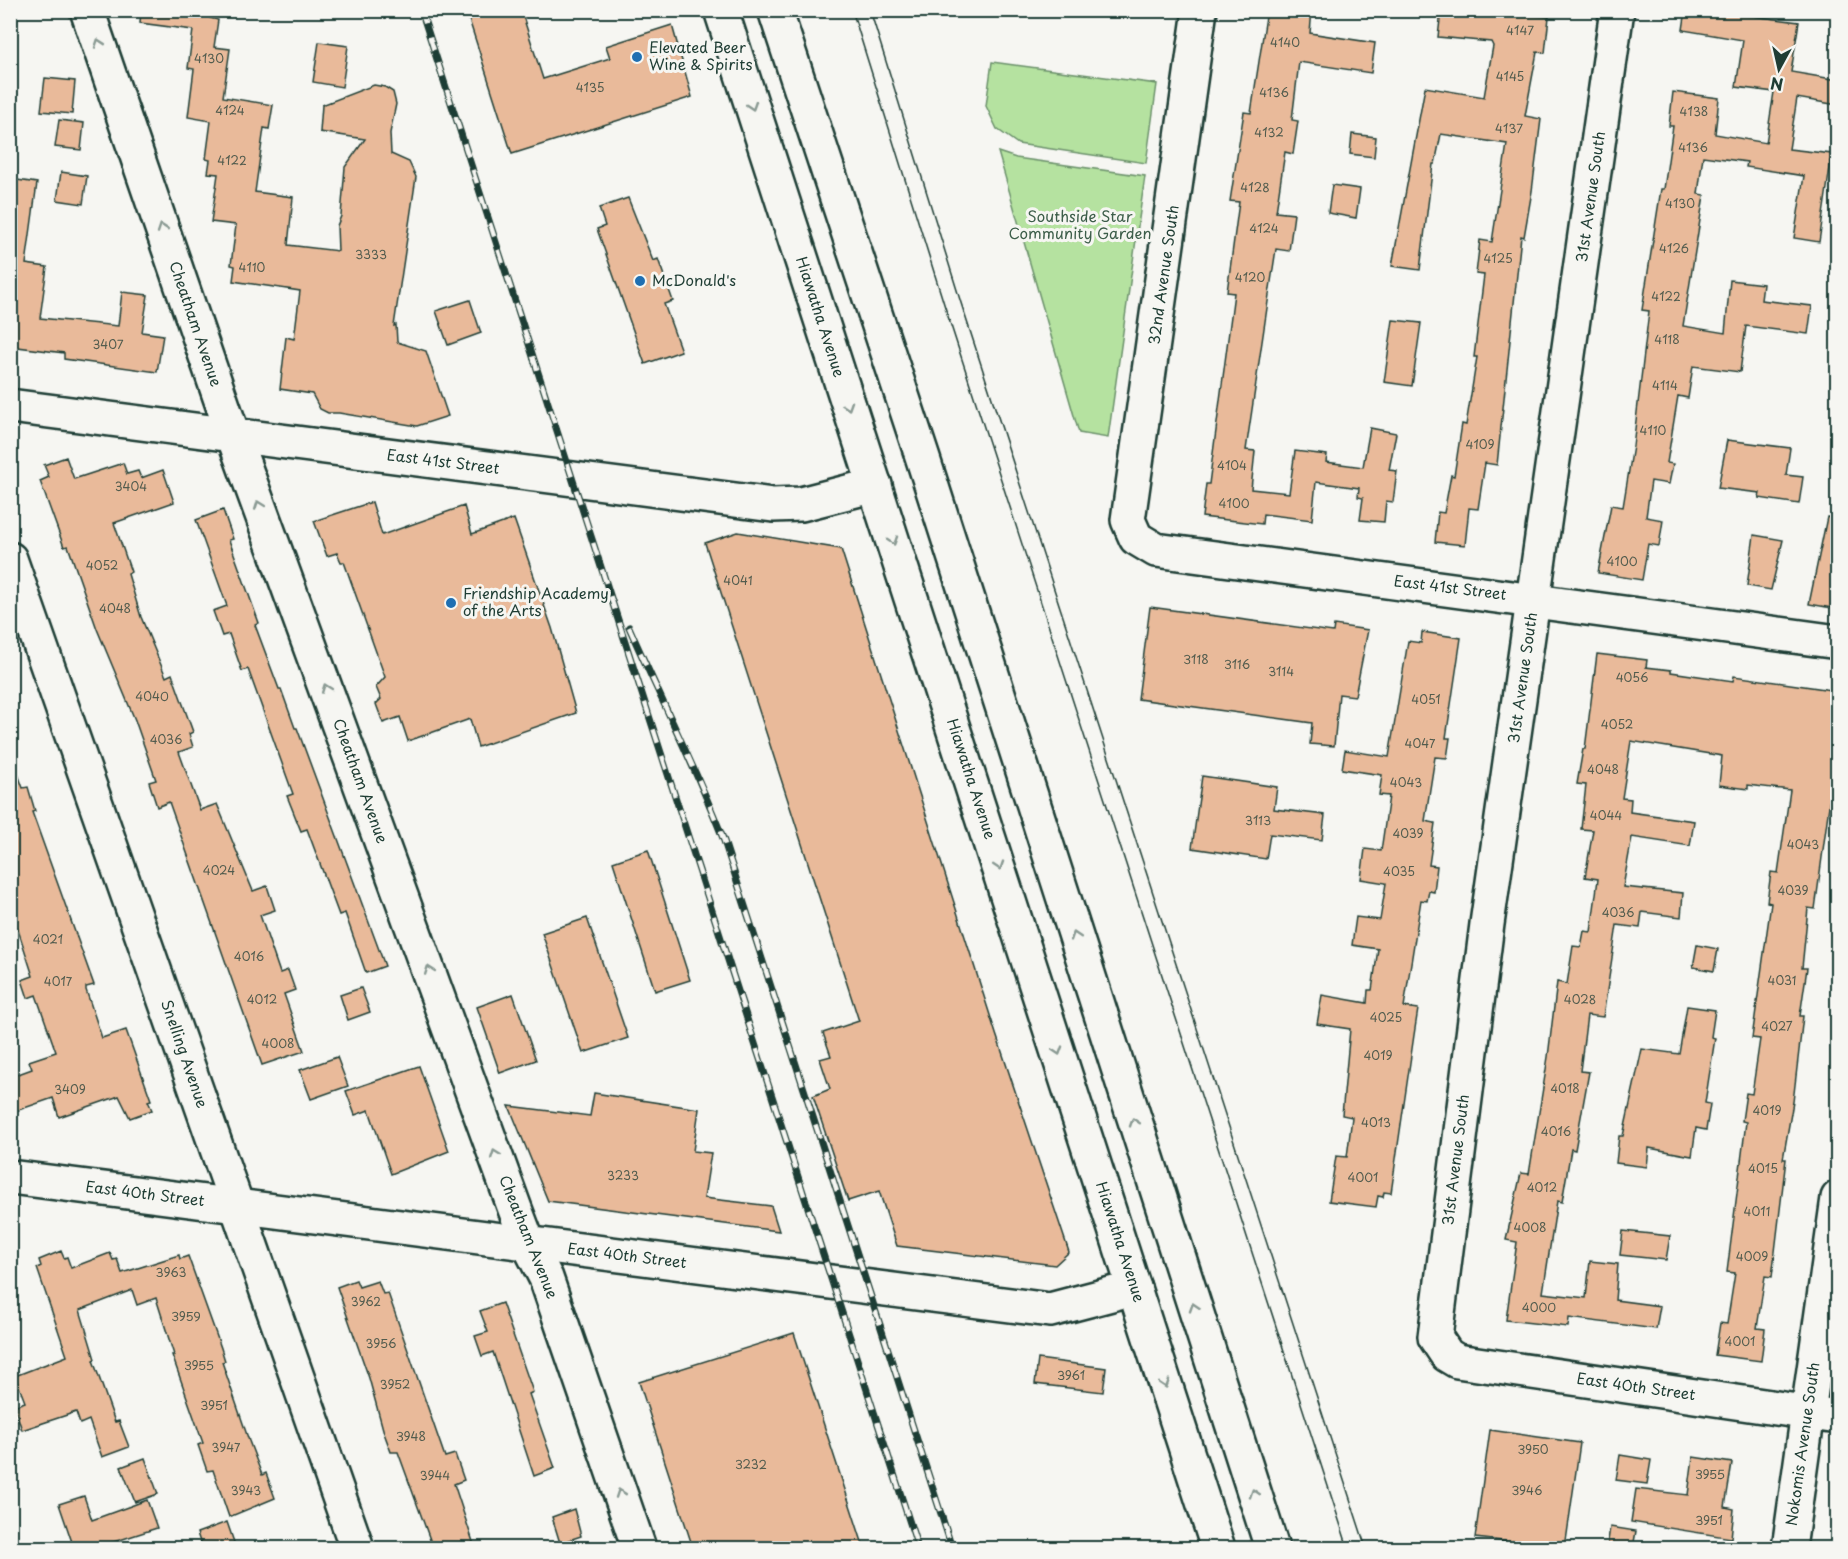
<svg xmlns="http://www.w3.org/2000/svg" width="1848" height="1559" viewBox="0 0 1848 1559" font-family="'Playpen Sans',sans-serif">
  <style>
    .green { fill: #b5e2a0; stroke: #6a906a; stroke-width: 1.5 }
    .building { fill: #e9ba9a; stroke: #1f3d34; stroke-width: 1.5 }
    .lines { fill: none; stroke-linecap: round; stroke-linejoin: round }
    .minor-casing { stroke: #1f3d34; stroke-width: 38 }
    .highway-casing { stroke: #1f3d34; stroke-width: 38 }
    .minor { stroke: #f6f6f2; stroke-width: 33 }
    .highway { stroke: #f6f6f2; stroke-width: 33 }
    .tram { stroke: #1f3d34; stroke-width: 1.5 }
    .rail-casing { stroke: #1f3d34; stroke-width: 7 }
    .rail { stroke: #f6f6f2; stroke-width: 4.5; stroke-dasharray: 14; stroke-linecap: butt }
    .oneway { stroke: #8a9a93 }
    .poi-dot { fill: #1f6fb2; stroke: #f6f6f2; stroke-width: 2 }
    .labels { text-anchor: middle; stroke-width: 6; stroke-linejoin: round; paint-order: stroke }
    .number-label { font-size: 12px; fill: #525c4e }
    .poi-label { font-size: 15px; fill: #1f3d34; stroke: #f6f6f2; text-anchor: start }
    .street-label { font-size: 15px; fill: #1f3d34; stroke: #f6f6f2 }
    .park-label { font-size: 15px; fill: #3d5e4a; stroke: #f6f6f2 }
  </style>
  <rect width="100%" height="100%" fill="#f6f6f2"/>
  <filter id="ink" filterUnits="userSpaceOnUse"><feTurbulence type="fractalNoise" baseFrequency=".0167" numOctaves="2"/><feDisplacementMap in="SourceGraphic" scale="12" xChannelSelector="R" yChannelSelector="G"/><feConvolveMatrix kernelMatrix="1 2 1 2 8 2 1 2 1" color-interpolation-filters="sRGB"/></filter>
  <g filter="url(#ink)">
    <!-- green -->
    <g class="green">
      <path d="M992 62 1157 84 1146 163 1018 144 997 129 986 106Z"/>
      <path d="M998 152 1016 158 1145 176 1108 438 1079 433Z"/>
    </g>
    <!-- building -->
    <g class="building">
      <path d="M141 10H212L210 18 218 20 214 47 230 49 223 97 273 105 269 129 264 128 255 192 293 197 288 245 338 251 337 226 341 216 345 167 365 139 320 132 322 105 374 85 385 87 393 92 396 104 390 133 391 154 409 162 416 177 394 326 396 325 397 342 426 351 448 416 417 426 339 413H328L320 409 312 394 280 389 286 337 294 339 300 291 233 281 235 266 231 265 236 225 211 222 218 174 208 173 210 160 206 159 211 121 188 117 194 69 188 68 193 30 140 23Z"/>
      <path d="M466 10H521L543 79 610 58 606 46 672 25 692 97 512 154Z"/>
      <path d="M1267 10H1312L1310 33 1375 43 1371 73 1299 62 1292 120 1298 121 1293 154 1285 152 1276 212 1294 214 1289 251 1276 249 1267 308 1246 450 1255 451 1251 489 1289 493 1295 451 1327 455 1326 462 1363 467 1370 428 1396 433 1389 470 1397 471 1393 502 1386 501 1384 522 1360 520 1363 498 1358 497 1359 488 1316 482 1312 520 1263 514 1262 524 1202 517 1206 484H1209L1234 293 1227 292 1239 202 1230 201 1244 112 1251 113Z"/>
      <path d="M1496 10 1549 17 1545 53 1537 52 1525 116 1541 119 1532 191 1524 237 1521 236 1497 465 1485 463 1478 509 1469 508 1465 545 1435 542 1438 512 1444 513 1451 475 1454 476 1462 424 1466 425 1477 357H1474L1484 275 1476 274 1480 240 1492 242 1507 144 1441 134 1435 164H1433L1420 270 1392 266 1425 87 1484 97 1493 46 1491 42 1438 37 1441 11 1495 16Z"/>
      <path d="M1686 10H1738L1737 14 1799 22 1791 72 1838 80V105L1797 98 1789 149 1832 154 1819 242 1794 238 1804 176 1746 167 1747 162 1703 156 1698 194 1704 195 1683 326 1725 333 1730 280 1763 284 1761 300 1812 306 1808 334 1746 326 1740 372 1693 366 1688 398 1678 396 1667 463 1673 464 1669 484 1651 481 1646 517 1663 520 1659 546 1648 544 1642 580 1598 573 1611 505 1623 507 1633 446 1649 311 1642 310 1661 189H1664L1673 126H1669L1673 92 1719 98 1715 134 1766 143 1774 92 1736 87 1743 40 1683 30Z"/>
      <path d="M319 42 348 46 342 87 313 82Z"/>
      <path d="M45 78 75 81 72 114 41 111Z"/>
      <path d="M59 120 84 123 81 150 55 147Z"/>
      <path d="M1352 134 1376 137 1374 157 1350 154Z"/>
      <path d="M61 172 87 176 83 204 57 200Z"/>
      <path d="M10 179 37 183 26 264 47 267 40 318 118 326 122 292 148 295 142 332 163 335 157 372 64 359V353L10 346Z"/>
      <path d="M1332 185 1360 189 1356 218 1328 213Z"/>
      <path d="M628 198 653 261 658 259 673 301 664 304 681 351 645 364 597 229 605 226 599 208Z"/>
      <path d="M470 300 481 333 448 345 436 311Z"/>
      <path d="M1393 320 1421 323 1412 386 1384 382Z"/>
      <path d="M1727 440 1790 448 1786 475 1803 477 1799 504 1759 498 1760 493 1718 488Z"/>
      <path d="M66 457 74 479 123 463 127 474 138 471 141 478 163 470 174 502 114 523 131 572 128 574 141 617 166 677 172 674 193 732 189 734 193 747 179 752 200 810 217 804 253 891 267 886 275 910 260 915 280 973 288 970 295 990 284 994 304 1051 262 1065 169 802 157 807 149 782 156 780 135 720 97 629 68 546 64 547 40 481 49 477 44 465Z"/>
      <path d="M372 502 382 535 464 506 472 534 514 519 552 628 576 713 478 747 470 719 408 741 400 717 383 723 376 704 381 699 376 687 385 677 344 562H341L337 553 327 556 314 521Z"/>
      <path d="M223 510 233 539 229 540 259 623 255 625 279 689H281L295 728H297L385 966 366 973 345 913 339 915 307 829 301 831 287 796 293 794 248 669 242 671 229 634 222 636 213 611 227 606 196 520Z"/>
      <path d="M1827 517 1838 518V609L1809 604Z"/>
      <path d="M738 532 841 549 996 1034 1069 1252 1055 1265 897 1246 879 1191 848 1201 813 1096 830 1089 820 1059 831 1056 823 1033 859 1021 705 543Z"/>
      <path d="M1754 535 1783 540 1771 590 1747 586Z"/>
      <path d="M1150 607 1333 632 1334 625 1368 630 1355 696 1339 694 1334 746 1310 744 1312 723 1138 699Z"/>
      <path d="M1422 632 1461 638 1446 738H1450L1447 758 1435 757 1425 821 1435 823 1429 865 1437 866 1434 892 1429 891 1427 901 1421 900 1404 1007 1418 1009 1414 1035 1391 1193 1384 1192 1383 1197 1378 1196 1376 1207 1329 1201 1336 1156 1347 1157 1352 1117 1342 1115 1350 1029 1317 1024 1322 995 1367 1003 1368 990H1372L1378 949 1352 945 1356 917 1380 920 1386 883 1361 879 1365 849 1381 851 1389 796 1379 795 1382 775 1342 769 1345 750 1389 757 1408 641 1421 643Z"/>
      <path d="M1597 654 1647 660 1646 667 1671 670V672L1733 681 1734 676 1838 691V739L1815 909 1808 908 1802 968H1807L1800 1016H1803L1793 1102 1783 1159H1786L1772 1277 1765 1276 1757 1328 1765 1329 1761 1361 1715 1355 1720 1323 1727 1324 1735 1273 1727 1272 1746 1122 1742 1121 1746 1093 1752 1094 1760 1039 1752 1038 1771 903 1767 902 1771 872 1778 873 1790 790 1748 785V789L1719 785 1722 756 1631 741 1622 798 1631 799 1630 812 1694 821 1690 846 1632 837 1623 887 1683 893 1681 917 1642 912 1640 928 1617 925 1603 1017 1587 1015 1580 1071 1589 1072 1575 1150 1571 1149 1562 1202 1557 1201 1543 1293 1586 1298 1590 1261 1618 1264 1615 1300 1660 1306 1656 1329 1569 1318 1568 1327 1506 1320 1517 1242 1506 1240 1521 1173 1529 1174 1548 1057 1557 982 1567 984 1573 946 1581 947 1584 931 1591 932 1598 879 1585 877 1593 830 1581 829 1586 785 1577 784 1583 749H1585Z"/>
      <path d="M13 760 23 788 28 787 35 811 32 812 94 985 86 987V990L102 1038 126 1030 151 1100 148 1101 152 1110 130 1118 119 1096 59 1117 53 1098 10 1113V1077L32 1069 29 1061 56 1052 36 995 28 998 22 980 33 976 10 905V761Z"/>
      <path d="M1202 776 1277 787 1274 809 1325 815 1322 840 1270 834 1266 859 1192 848Z"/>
      <path d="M648 850 690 980 655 991 613 862Z"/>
      <path d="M587 918 628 1038 583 1053 542 933Z"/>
      <path d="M1697 945 1718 949 1714 971 1693 967Z"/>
      <path d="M361 988 370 1012 348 1020 340 995Z"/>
      <path d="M513 994 536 1060 500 1073 477 1007Z"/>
      <path d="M1687 1006 1715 1010 1711 1037 1715 1038 1705 1103 1710 1104 1706 1130 1696 1128 1692 1156 1649 1148 1647 1167 1616 1163 1619 1136H1623L1642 1049 1679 1054Z"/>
      <path d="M337 1057 348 1086 311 1099 300 1070Z"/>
      <path d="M419 1066 449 1151 391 1174 369 1110 355 1115 346 1091Z"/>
      <path d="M594 1093 699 1109 693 1151 711 1153 704 1198 771 1206 779 1231 548 1201 509 1106 590 1116Z"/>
      <path d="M1623 1231 1670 1236 1666 1260 1620 1255Z"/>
      <path d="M61 1251 64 1258 67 1257 71 1268 110 1253 113 1260 117 1259 122 1273 179 1255 180 1259 188 1256 221 1348 225 1361 222 1362 249 1441 262 1475 266 1473 275 1498 229 1517 213 1470 207 1471 198 1445 203 1443 172 1355H174L156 1298 137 1305 132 1290 80 1310 95 1359 93 1360 115 1422 119 1421 129 1447 102 1457 89 1420 80 1424 76 1412 22 1430 14 1406 25 1402 15 1376 67 1356 37 1268 41 1266 39 1260Z"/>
      <path d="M356 1280 359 1287 378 1281 383 1294 388 1293 445 1457 455 1454 464 1480 454 1484 475 1548H433L398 1452H391L384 1433 369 1378 337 1287Z"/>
      <path d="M502 1303 533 1392 529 1394 555 1468 534 1476 493 1352 482 1356 475 1336 488 1332 480 1311Z"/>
      <path d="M794 1333 864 1548H693L639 1382Z"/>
      <path d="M1038 1359 1106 1368 1103 1392 1035 1384Z"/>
      <path d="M1490 1430 1580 1443 1565 1548 1475 1538Z"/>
      <path d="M1620 1455 1651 1460 1647 1484 1616 1480Z"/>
      <path d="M1693 1457 1732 1463 1725 1507 1734 1509 1731 1538 1631 1522 1636 1489 1688 1495Z"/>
      <path d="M145 1458 158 1494 135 1502 121 1467Z"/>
      <path d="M84 1496 92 1520 147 1500 157 1528 95 1548H74L59 1504Z"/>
      <path d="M574 1509 581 1536 560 1543 552 1517Z"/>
      <path d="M227 1522 236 1548H202L197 1533Z"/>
      <path d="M1610 1527 1636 1531 1633 1548H1607Z"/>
    </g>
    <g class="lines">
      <!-- minor casing -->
      <g class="minor-casing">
        <g id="minor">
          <path d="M87 10 233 435 515 1209 528 1243 546 1278 639 1548"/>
          <path d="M1200 10 1128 520 1136 538 1156 550 1838 642"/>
          <path d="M1617 10 1487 924 1435 1337 1447 1355 1457 1361 1838 1417"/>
          <path d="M10 406 773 505 801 504 875 485"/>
          <path d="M10 559 357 1548"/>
          <path d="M10 1177 1050 1310 1134 1288"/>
          <path d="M1789 1548 1838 1198"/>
        </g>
      </g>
      <!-- highway casing -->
      <g class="highway-casing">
        <g id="highway">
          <path d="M721 10 1218 1548"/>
          <path d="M775 10 923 459 1272 1548"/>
        </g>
      </g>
      <!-- minor -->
      <use href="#minor" class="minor"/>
      <!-- highway -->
      <use href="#highway" class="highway"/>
      <!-- tram -->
      <g class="tram">
        <path d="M852 10 944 304 1348 1548"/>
        <path d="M870 10 961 303 1366 1548"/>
      </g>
      <!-- rail casing -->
      <g class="rail-casing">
        <g id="rail">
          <path d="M421 10 918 1548"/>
          <path d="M629 627C660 698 696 768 724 841L952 1548"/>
        </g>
      </g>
      <!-- rail -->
      <use href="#rail" class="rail"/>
    </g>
    <!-- one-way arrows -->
    <defs><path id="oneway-chevron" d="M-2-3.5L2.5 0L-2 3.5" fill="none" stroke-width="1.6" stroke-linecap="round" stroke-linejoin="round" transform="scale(1.5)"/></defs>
    <g class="oneway">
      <use href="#oneway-chevron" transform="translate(99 43) rotate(-109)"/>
      <use href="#oneway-chevron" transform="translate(752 106) rotate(72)"/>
      <use href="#oneway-chevron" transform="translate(162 228) rotate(-109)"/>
      <use href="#oneway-chevron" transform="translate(848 406) rotate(72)"/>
      <use href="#oneway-chevron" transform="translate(259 505) rotate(-110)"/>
      <use href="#oneway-chevron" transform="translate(893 541) rotate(72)"/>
      <use href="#oneway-chevron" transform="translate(326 688) rotate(-110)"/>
      <use href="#oneway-chevron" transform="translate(999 866) rotate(72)"/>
      <use href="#oneway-chevron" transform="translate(1075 936) rotate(-108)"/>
      <use href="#oneway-chevron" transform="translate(429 970) rotate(-110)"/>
      <use href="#oneway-chevron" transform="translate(1058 1051) rotate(72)"/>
      <use href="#oneway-chevron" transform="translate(1134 1122) rotate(-108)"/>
      <use href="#oneway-chevron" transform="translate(495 1154) rotate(-110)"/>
      <use href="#oneway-chevron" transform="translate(1194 1307) rotate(-108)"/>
      <use href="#oneway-chevron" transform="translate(1165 1384) rotate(72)"/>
      <use href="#oneway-chevron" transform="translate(620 1493) rotate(-109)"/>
      <use href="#oneway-chevron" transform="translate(1254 1493) rotate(-108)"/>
    </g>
  </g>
  <!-- markers -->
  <g class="poi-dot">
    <circle cx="637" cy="57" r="6"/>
    <circle cx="640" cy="281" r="6"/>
    <circle cx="451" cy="603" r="6"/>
  </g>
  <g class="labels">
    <!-- number labels -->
    <g class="number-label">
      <text x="1520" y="35">4147</text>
      <text x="1285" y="47">4140</text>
      <text x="209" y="63">4130</text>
      <text x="1510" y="81">4145</text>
      <text x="590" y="92">4135</text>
      <text x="1274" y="97">4136</text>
      <text x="230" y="115">4124</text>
      <text x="1694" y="116">4138</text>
      <text x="1509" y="133">4137</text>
      <text x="1269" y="137">4132</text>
      <text x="1693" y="152">4136</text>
      <text x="232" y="165">4122</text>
      <text x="1255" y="192">4128</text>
      <text x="1680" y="208">4130</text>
      <text x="1264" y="233">4124</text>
      <text x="1674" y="253">4126</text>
      <text x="371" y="259">3333</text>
      <text x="1498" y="263">4125</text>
      <text x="252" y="272">4110</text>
      <text x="1250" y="282">4120</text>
      <text x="1666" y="301">4122</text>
      <text x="1667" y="344">4118</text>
      <text x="108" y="349">3407</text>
      <text x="1665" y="390">4114</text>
      <text x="1653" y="435">4110</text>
      <text x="1480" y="449">4109</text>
      <text x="1232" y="470">4104</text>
      <text x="131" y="491">3404</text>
      <text x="1234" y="508">4100</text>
      <text x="1622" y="566">4100</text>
      <text x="102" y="570">4052</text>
      <text x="738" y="585">4041</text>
      <text x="115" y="613">4048</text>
      <text x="1196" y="664">3118</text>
      <text x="1237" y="669">3116</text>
      <text x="1281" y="676">3114</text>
      <text x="1632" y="682">4056</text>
      <text x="152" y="701">4040</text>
      <text x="1426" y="704">4051</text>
      <text x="1617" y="729">4052</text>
      <text x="166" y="744">4036</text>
      <text x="1420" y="748">4047</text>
      <text x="1603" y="774">4048</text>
      <text x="1406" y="787">4043</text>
      <text x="1606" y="820">4044</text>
      <text x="1258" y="825">3113</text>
      <text x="1408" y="838">4039</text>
      <text x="1803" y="849">4043</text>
      <text x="219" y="875">4024</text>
      <text x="1399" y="876">4035</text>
      <text x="1793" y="895">4039</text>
      <text x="1618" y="917">4036</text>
      <text x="48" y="944">4021</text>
      <text x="249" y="961">4016</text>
      <text x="1782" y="985">4031</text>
      <text x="58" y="986">4017</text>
      <text x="262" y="1004">4012</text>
      <text x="1580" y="1004">4028</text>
      <text x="1386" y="1022">4025</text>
      <text x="1777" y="1031">4027</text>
      <text x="278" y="1048">4008</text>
      <text x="1378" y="1060">4019</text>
      <text x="1565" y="1093">4018</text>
      <text x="70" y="1094">3409</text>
      <text x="1767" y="1115">4019</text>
      <text x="1376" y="1127">4013</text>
      <text x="1556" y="1136">4016</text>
      <text x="1763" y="1173">4015</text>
      <text x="623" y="1180">3233</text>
      <text x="1363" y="1182">4001</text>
      <text x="1542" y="1192">4012</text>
      <text x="1757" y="1216">4011</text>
      <text x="1530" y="1232">4008</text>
      <text x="1752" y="1261">4009</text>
      <text x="171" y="1277">3963</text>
      <text x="366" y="1306">3962</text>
      <text x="1539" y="1312">4000</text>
      <text x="186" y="1321">3959</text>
      <text x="1740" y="1346">4001</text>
      <text x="381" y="1348">3956</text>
      <text x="199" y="1370">3955</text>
      <text x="1071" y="1380">3961</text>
      <text x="395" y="1389">3952</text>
      <text x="214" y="1410">3951</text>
      <text x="411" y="1441">3948</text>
      <text x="226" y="1452">3947</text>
      <text x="1533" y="1454">3950</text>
      <text x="751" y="1469">3232</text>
      <text x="1710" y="1479">3955</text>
      <text x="435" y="1480">3944</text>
      <text x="246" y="1495">3943</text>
      <text x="1527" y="1495">3946</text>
      <text x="1709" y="1525">3951</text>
    </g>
    <!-- poi labels -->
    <g class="poi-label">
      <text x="649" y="53">Elevated Beer<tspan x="649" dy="17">Wine &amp; Spirits</tspan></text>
      <text x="652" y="286">McDonald's</text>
      <text x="463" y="599">Friendship Academy<tspan x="463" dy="17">of the Arts</tspan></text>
    </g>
    <!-- street labels -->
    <g class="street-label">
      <text transform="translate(1591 197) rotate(-82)" y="5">31st Avenue South</text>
      <text transform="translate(1164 275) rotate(-82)" y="5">32nd Avenue South</text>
      <text transform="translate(820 317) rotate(72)" y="5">Hiawatha Avenue</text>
      <text transform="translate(195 324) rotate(71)" y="5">Cheatham Avenue</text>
      <text transform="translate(443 462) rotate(7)" y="5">East 41st Street</text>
      <text transform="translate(1450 588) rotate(7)" y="5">East 41st Street</text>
      <text transform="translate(1523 678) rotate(-82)" y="5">31st Avenue South</text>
      <text transform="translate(971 779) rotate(72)" y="5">Hiawatha Avenue</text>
      <text transform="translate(360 781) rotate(70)" y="5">Cheatham Avenue</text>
      <text transform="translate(184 1054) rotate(71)" y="5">Snelling Avenue</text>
      <text transform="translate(1456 1160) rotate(-83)" y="5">31st Avenue South</text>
      <text transform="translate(145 1194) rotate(7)" y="5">East 40th Street</text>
      <text transform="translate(528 1237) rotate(68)" y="5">Cheatham Avenue</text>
      <text transform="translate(1120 1242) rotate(72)" y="5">Hiawatha Avenue</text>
      <text transform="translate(627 1256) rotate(7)" y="5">East 40th Street</text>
      <text transform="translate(1636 1387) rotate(8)" y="5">East 40th Street</text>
      <text transform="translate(1803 1444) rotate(-82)" y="5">Nokomis Avenue South</text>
    </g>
    <!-- park labels -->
    <g class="park-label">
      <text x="1080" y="222">Southside Star<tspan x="1080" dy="17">Community Garden</tspan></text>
    </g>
  </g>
  <!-- margin -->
  <rect width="1848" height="1559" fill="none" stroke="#f6f6f2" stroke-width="36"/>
  <rect x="18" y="18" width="1812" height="1523" fill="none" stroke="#1f3d34" stroke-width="2" filter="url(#ink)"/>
  <!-- north arrow -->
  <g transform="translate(1779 69) rotate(188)" stroke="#f6f6f2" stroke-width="4.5" paint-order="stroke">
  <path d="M0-4.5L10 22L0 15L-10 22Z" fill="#1f3d34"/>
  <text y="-9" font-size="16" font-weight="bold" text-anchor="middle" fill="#1f3d34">N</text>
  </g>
</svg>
